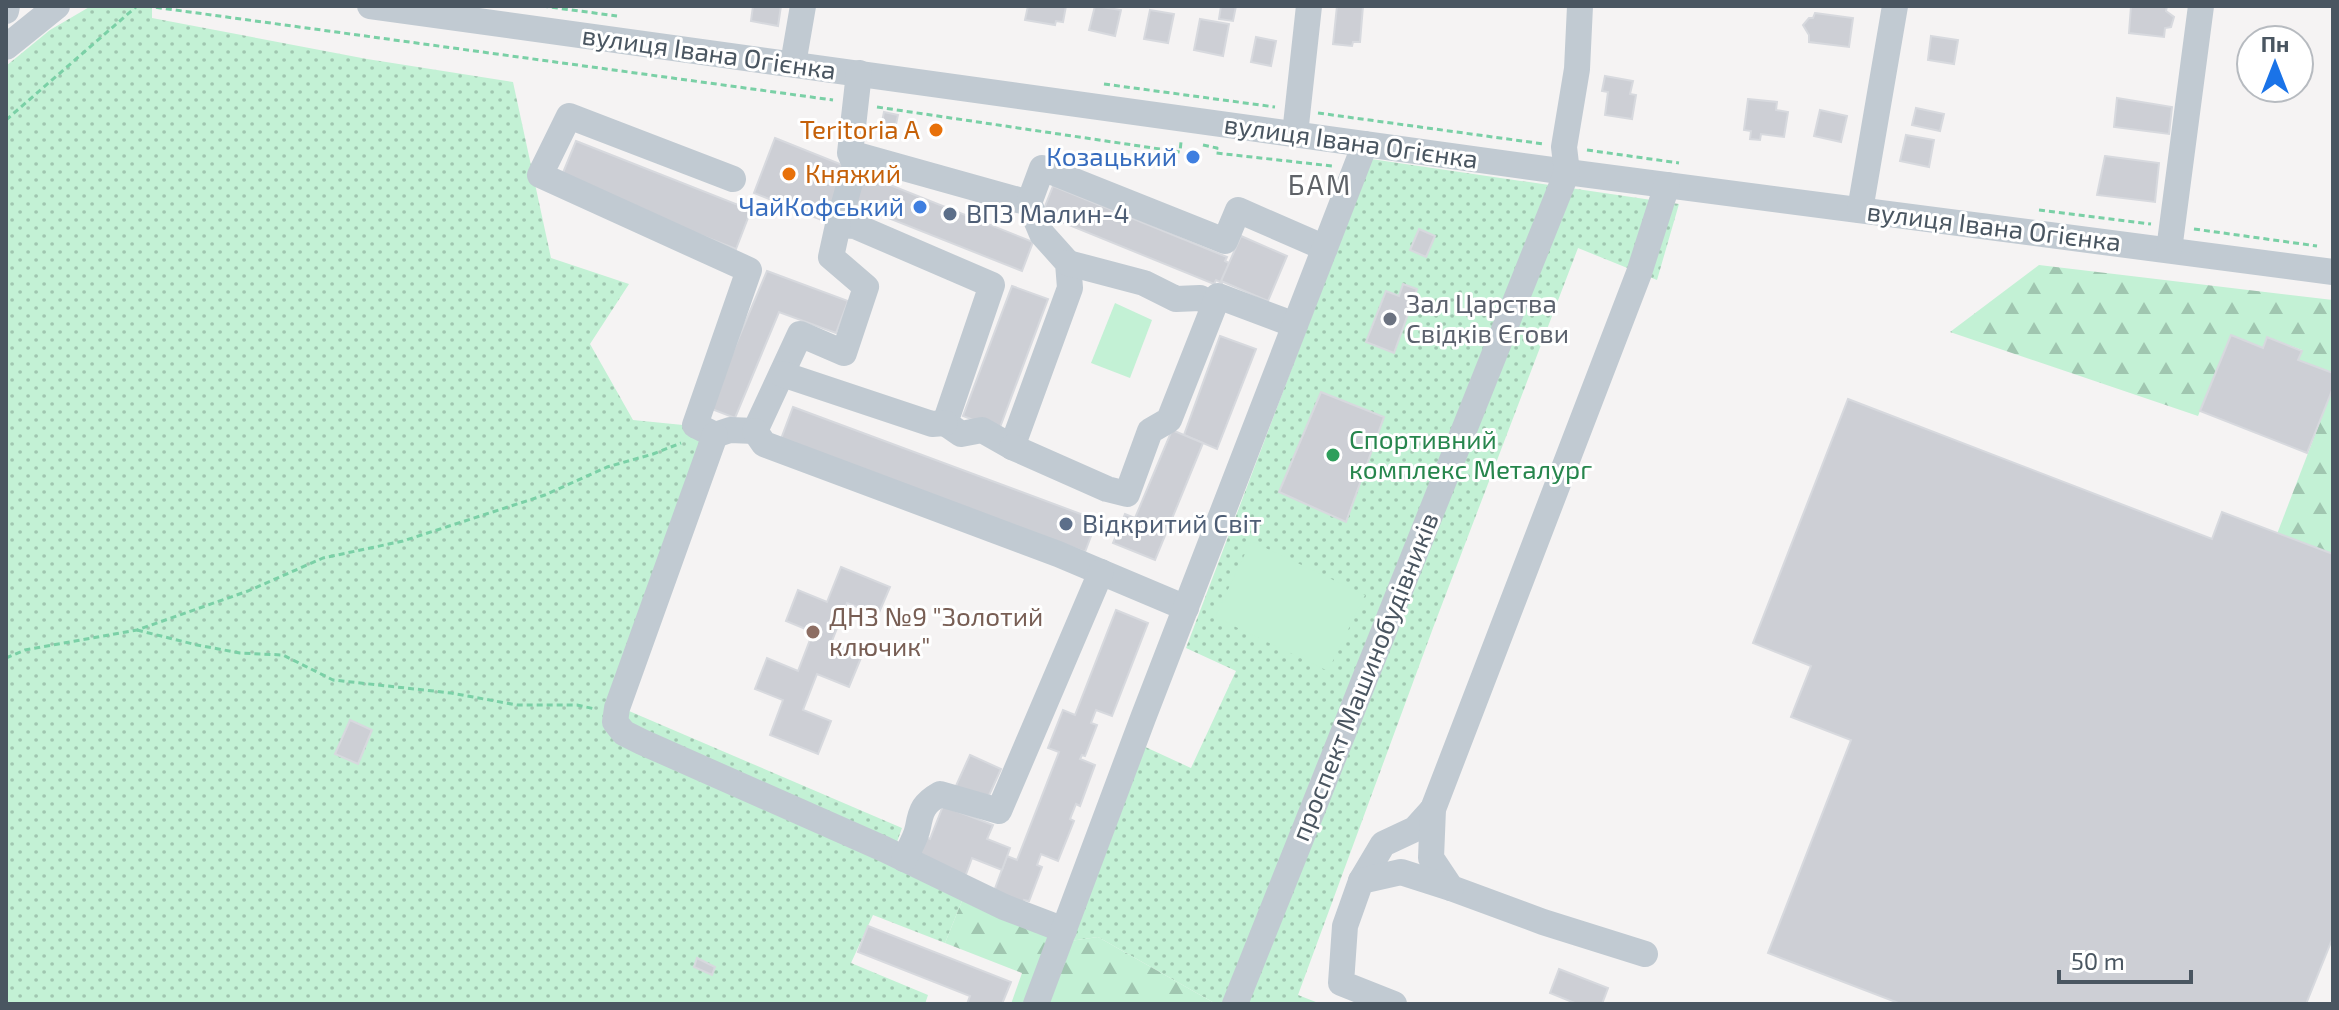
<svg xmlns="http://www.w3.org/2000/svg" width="2339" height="1010" viewBox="0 0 2339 1010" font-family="'Exo 2',sans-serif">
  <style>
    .grass { fill: url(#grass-dots) }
    .forest { fill: url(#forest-firs) }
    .green { fill: #c3f1d5 }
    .building { fill: #cdcfd5; stroke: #d7d9de; stroke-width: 2 }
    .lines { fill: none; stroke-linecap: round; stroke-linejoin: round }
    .path { stroke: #7ad0a6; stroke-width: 3; stroke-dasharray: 6 4; stroke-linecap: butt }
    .minor { stroke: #c1cad2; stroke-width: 26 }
    .food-dot { fill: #e8710a; stroke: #fff; stroke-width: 3 }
    .shop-dot { fill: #3f7fe0; stroke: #fff; stroke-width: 3 }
    .service-dot { fill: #5c6f8a; stroke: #fff; stroke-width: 3 }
    .worship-dot { fill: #6b7280; stroke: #fff; stroke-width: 3 }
    .leisure-dot { fill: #2e9e5b; stroke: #fff; stroke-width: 3 }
    .education-dot { fill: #8d6e63; stroke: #fff; stroke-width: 3 }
    .labels { text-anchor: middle; stroke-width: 6; stroke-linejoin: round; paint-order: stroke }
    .street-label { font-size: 26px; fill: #4a5661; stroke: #fff }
    .food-label { font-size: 26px; fill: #c56008; stroke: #fff; text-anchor: end }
    .shop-label { font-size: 26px; fill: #366cbe; stroke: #fff; text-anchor: end }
    .service-label { font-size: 26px; fill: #4e5e75; stroke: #fff; text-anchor: start }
    .worship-label { font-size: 26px; fill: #5b616d; stroke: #fff; text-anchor: start }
    .leisure-label { font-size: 26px; fill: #27864d; stroke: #fff; text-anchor: start }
    .education-label { font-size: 26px; fill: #785e54; stroke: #fff; text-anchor: start }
    .neighbourhood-label { font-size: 28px; letter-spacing: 2px; fill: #5f6368; stroke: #fff }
  </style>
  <defs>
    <pattern id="grass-dots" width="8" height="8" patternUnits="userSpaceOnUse" patternTransform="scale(2)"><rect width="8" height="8" fill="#c3f1d5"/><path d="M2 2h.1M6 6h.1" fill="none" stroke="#a0c6b0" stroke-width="1.8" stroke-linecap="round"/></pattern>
    <pattern id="forest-firs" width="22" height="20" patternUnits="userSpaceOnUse" patternTransform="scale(2)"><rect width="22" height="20" fill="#c3f1d5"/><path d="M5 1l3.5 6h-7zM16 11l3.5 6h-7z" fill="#a0c6b0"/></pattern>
  </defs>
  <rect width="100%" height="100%" fill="#f5f3f3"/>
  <!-- grass -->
  <g class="grass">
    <path d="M91 6H152V18L367 59 513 82 551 258 629 284 590 344 633 420 683 425 712 436 622 708 902 828 892 856 966 891 945 943 873 915 851 963 928 995 925 1004H6V66L50 30Z"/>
    <path d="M1371 159 1679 204 1657 280 1578 248 1433 628 1298 995 1321 1004H1216L1098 937 1070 941 1141 745 1191 768 1236 671 1186 648Z"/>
  </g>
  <!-- forest -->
  <g class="forest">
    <path d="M2039 265 2333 300V373L2298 360 2302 350 2268 337 2263 348 2231 335 2198 416 1950 332Z"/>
    <path d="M2333 388V554L2277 534Z"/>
    <path d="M966 891 1070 941 1098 937 1216 1004H1011L1022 973 945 943Z"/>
  </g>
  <!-- green -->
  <g class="green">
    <path d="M1115 303 1152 320 1130 378 1091 363Z"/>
    <path d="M1251 541 1365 595 1328 671 1215 617Z"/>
  </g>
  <!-- building -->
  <g class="building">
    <path d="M753 6H781L778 26 751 21Z"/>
    <path d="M1028 6H1066L1063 22 1056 21 1055 25 1025 20Z"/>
    <path d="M1095 6 1121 10 1115 36 1089 30Z"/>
    <path d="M1221 6H1236L1233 21 1219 19Z"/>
    <path d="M1337 6H1363L1360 42H1353L1352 46 1333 44Z"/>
    <path d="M2131 6H2167L2166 11 2174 17 2171 27 2165 28 2164 37 2129 33Z"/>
    <path d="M1150 10 1174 14 1168 43 1144 39Z"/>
    <path d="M1815 13 1853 18 1849 47 1809 42V35L1803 25 1809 18H1813Z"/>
    <path d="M1200 19 1229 24 1223 56 1194 50Z"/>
    <path d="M1931 36 1958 40 1954 64 1928 60Z"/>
    <path d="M1256 37 1276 41 1271 66 1251 62Z"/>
    <path d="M1605 76 1633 81 1630 94 1636 95 1632 119 1605 115 1608 92 1602 91Z"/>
    <path d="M2117 98 2172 107 2169 134 2114 127Z"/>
    <path d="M1748 99 1777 102 1776 110 1788 112 1784 137 1761 134 1760 140 1750 139 1751 131 1744 130Z"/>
    <path d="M1916 108 1944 114 1940 131 1912 125Z"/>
    <path d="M1820 110 1847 116 1841 142 1814 136Z"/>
    <path d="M884 112 898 115 895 129 881 127Z"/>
    <path d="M1906 135 1934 140 1929 167 1900 161Z"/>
    <path d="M775 138 850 168 829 223 754 193Z"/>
    <path d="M576 141 751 210 736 249 560 180Z"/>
    <path d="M2105 156 2159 163 2155 202 2097 195Z"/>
    <path d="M860 173 1033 242 1022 271 848 202Z"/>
    <path d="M1053 186 1227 257 1225 261 1229 263 1222 283 1216 280 1214 284 1042 214Z"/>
    <path d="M1419 229 1435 236 1426 257 1410 250Z"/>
    <path d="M1241 236 1287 256 1268 301 1221 281Z"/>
    <path d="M767 271 848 301 836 333 779 312 735 418 709 408Z"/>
    <path d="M1403 284 1417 289 1394 353 1366 342 1386 291 1399 296Z"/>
    <path d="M1012 286 1048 299 999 430 963 416Z"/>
    <path d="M2231 335 2263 348 2267 337 2302 351 2298 360 2333 373V388L2307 453 2200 411Z"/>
    <path d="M1220 336 1256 349 1217 449 1184 435Z"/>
    <path d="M1321 392 1384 417 1346 522 1279 492Z"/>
    <path d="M1848 399 2212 539 2222 512 2333 554V937L2306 1004H1901L1768 953 1851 740 1791 717 1811 666 1753 643Z"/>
    <path d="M793 407 1097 520 1085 552 781 439Z"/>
    <path d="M1172 430 1203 443 1155 560 1113 543 1125 514 1135 518Z"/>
    <path d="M841 567 890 587 878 615 847 603 832 641 863 653 849 687 817 674 803 710 831 721 818 754 770 735 783 700 755 689 767 658 798 671 813 632 786 621 798 590 827 602Z"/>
    <path d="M1116 610 1148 623 1112 716 1096 710 1091 723 1097 725 1085 756 1082 755 1080 759 1095 765 1080 806 1076 804 1070 819 1074 821 1058 861 1041 854 1037 865 1042 867 1029 901 1024 900 1022 906 993 894 1007 856 1017 860 1059 752 1048 748 1063 710 1075 715Z"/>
    <path d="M350 720 372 730 358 764 335 754Z"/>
    <path d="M970 755 1001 769 986 802 955 788Z"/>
    <path d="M943 806 993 825 987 839 1010 848 1002 870 972 858 965 877 914 858 923 836 930 839Z"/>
    <path d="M868 926 1011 982 1002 1004H967L970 996 858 952Z"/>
    <path d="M697 958 715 967 712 975 694 967Z"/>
    <path d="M1559 969 1608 988 1602 1004H1577L1550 993Z"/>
  </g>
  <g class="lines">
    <!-- path -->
    <g class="path">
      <path d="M146 6 833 100"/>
      <path d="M542 6 617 16"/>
      <path d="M1104 84 1275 107"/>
      <path d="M877 107 1180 152 1181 142H1183"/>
      <path d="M1318 113 1544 144"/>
      <path d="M6 120 137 6"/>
      <path d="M1203 145 1217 148 1216 153 1332 166"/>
      <path d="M1587 150 1679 163"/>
      <path d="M2039 210 2151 224"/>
      <path d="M2194 229 2317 246"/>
      <path d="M137 630 197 645 240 653 283 655 333 680 451 693 517 705H577L595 709"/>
      <path d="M6 658 25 650 137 630 248 591 323 558 403 541 545 495 607 467 653 454 681 443"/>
    </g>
    <!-- minor -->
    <g class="minor">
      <path d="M370 6 1567 172 2333 272"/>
      <path d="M6 11 7 6"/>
      <path d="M6 47 57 6"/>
      <path d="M793 64 803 6"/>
      <path d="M1295 134 1309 6"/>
      <path d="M850 153 1029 203 1042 234 1068 263 1070 288 1012 447 982 430 961 434 945 423 992 285 855 226 838 225 855 165 850 153 859 73"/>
      <path d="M733 179 569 116 540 175 749 270 695 425 715 435 730 430 755 431 800 334 844 353 866 287 831 257 838 225"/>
      <path d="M1029 203 1042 168 1225 241 1238 210 1325 248"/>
      <path d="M1860 210 1895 6"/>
      <path d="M2169 250 2201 6"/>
      <path d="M1068 263 1144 283 1176 299 1200 298 1214 305"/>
      <path d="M782 374 932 424 945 423"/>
      <path d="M755 431 764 444 1058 554 1186 608"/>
      <path d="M715 435 617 708 615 722 624 733 642 742 884 849 1004 907 1064 930"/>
      <path d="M1012 447 1107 489 1127 494 1150 431 1169 420 1218 296 1295 325"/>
      <path d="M904 859C909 849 916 838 918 827 921 810 924 803 940 794L999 811 1101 572"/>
      <path d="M1361 881 1383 844 1415 829 1433 809"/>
      <path d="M1645 954 1543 922 1451 888 1431 858 1433 809 1639 273 1667 185"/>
      <path d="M1036 1004 1143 718 1365 144"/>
      <path d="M1235 1004 1567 172 1564 147 1577 69 1580 6"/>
      <path d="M1394 1004 1341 983 1345 926 1361 881 1401 872 1451 888"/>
    </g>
  </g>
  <!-- markers -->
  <g class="food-dot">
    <circle cx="936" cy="130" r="8"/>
    <circle cx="789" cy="174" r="8"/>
  </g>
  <g class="shop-dot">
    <circle cx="1193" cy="157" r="8"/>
    <circle cx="920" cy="207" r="8"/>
  </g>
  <g class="service-dot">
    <circle cx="950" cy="214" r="8"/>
    <circle cx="1066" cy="524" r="8"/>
  </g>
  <circle class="worship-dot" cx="1390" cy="319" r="8"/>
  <circle class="leisure-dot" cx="1333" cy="455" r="8"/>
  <circle class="education-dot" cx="813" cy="632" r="8"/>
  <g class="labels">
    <!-- street labels -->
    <g class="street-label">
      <text transform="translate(709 53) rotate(8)" y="9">вулиця Івана Огієнка</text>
      <text transform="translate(1351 142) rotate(8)" y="9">вулиця Івана Огієнка</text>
      <text transform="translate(1994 227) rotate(7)" y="9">вулиця Івана Огієнка</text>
      <text transform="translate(1365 677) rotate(-68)" y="9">проспект Машинобудівників</text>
    </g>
    <!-- food labels -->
    <g class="food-label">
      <text x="920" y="139">Teritoria A</text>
      <text x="805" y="183" text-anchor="start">Княжий</text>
    </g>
    <!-- shop labels -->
    <g class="shop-label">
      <text x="1177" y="166">Козацький</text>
      <text x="904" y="216">ЧайКофський</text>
    </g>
    <!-- service labels -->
    <g class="service-label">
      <text x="966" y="223">ВПЗ Малин-4</text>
      <text x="1082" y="533">Відкритий Світ</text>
    </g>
    <!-- worship labels -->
    <g class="worship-label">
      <text x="1406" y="313">Зал Царства<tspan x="1406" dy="30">Свідків Єгови</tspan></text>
    </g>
    <!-- leisure labels -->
    <g class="leisure-label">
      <text x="1349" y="449">Спортивний<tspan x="1349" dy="30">комплекс Металург</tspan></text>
    </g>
    <!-- education labels -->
    <g class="education-label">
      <text x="829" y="626">ДНЗ №9 "Золотий<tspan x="829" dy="30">ключик"</tspan></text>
    </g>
    <!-- neighbourhood labels -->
    <g class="neighbourhood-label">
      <text x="1320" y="195">БАМ</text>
    </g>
  </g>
  <!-- border -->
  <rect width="2339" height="1010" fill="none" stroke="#4a5661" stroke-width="16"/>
  <!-- north arrow -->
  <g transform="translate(2275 64)"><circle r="38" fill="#ffffff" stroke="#b7bbc0" stroke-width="2"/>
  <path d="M0-6L14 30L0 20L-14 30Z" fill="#1a73e8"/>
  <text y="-12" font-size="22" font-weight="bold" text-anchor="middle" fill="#4a5661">Пн</text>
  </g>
  <!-- scale -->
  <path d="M2059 970v12h132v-12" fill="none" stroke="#4a5661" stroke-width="4"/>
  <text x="2071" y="970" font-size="24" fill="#4a5661" stroke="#ffffff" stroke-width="6" paint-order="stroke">50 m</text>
</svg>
